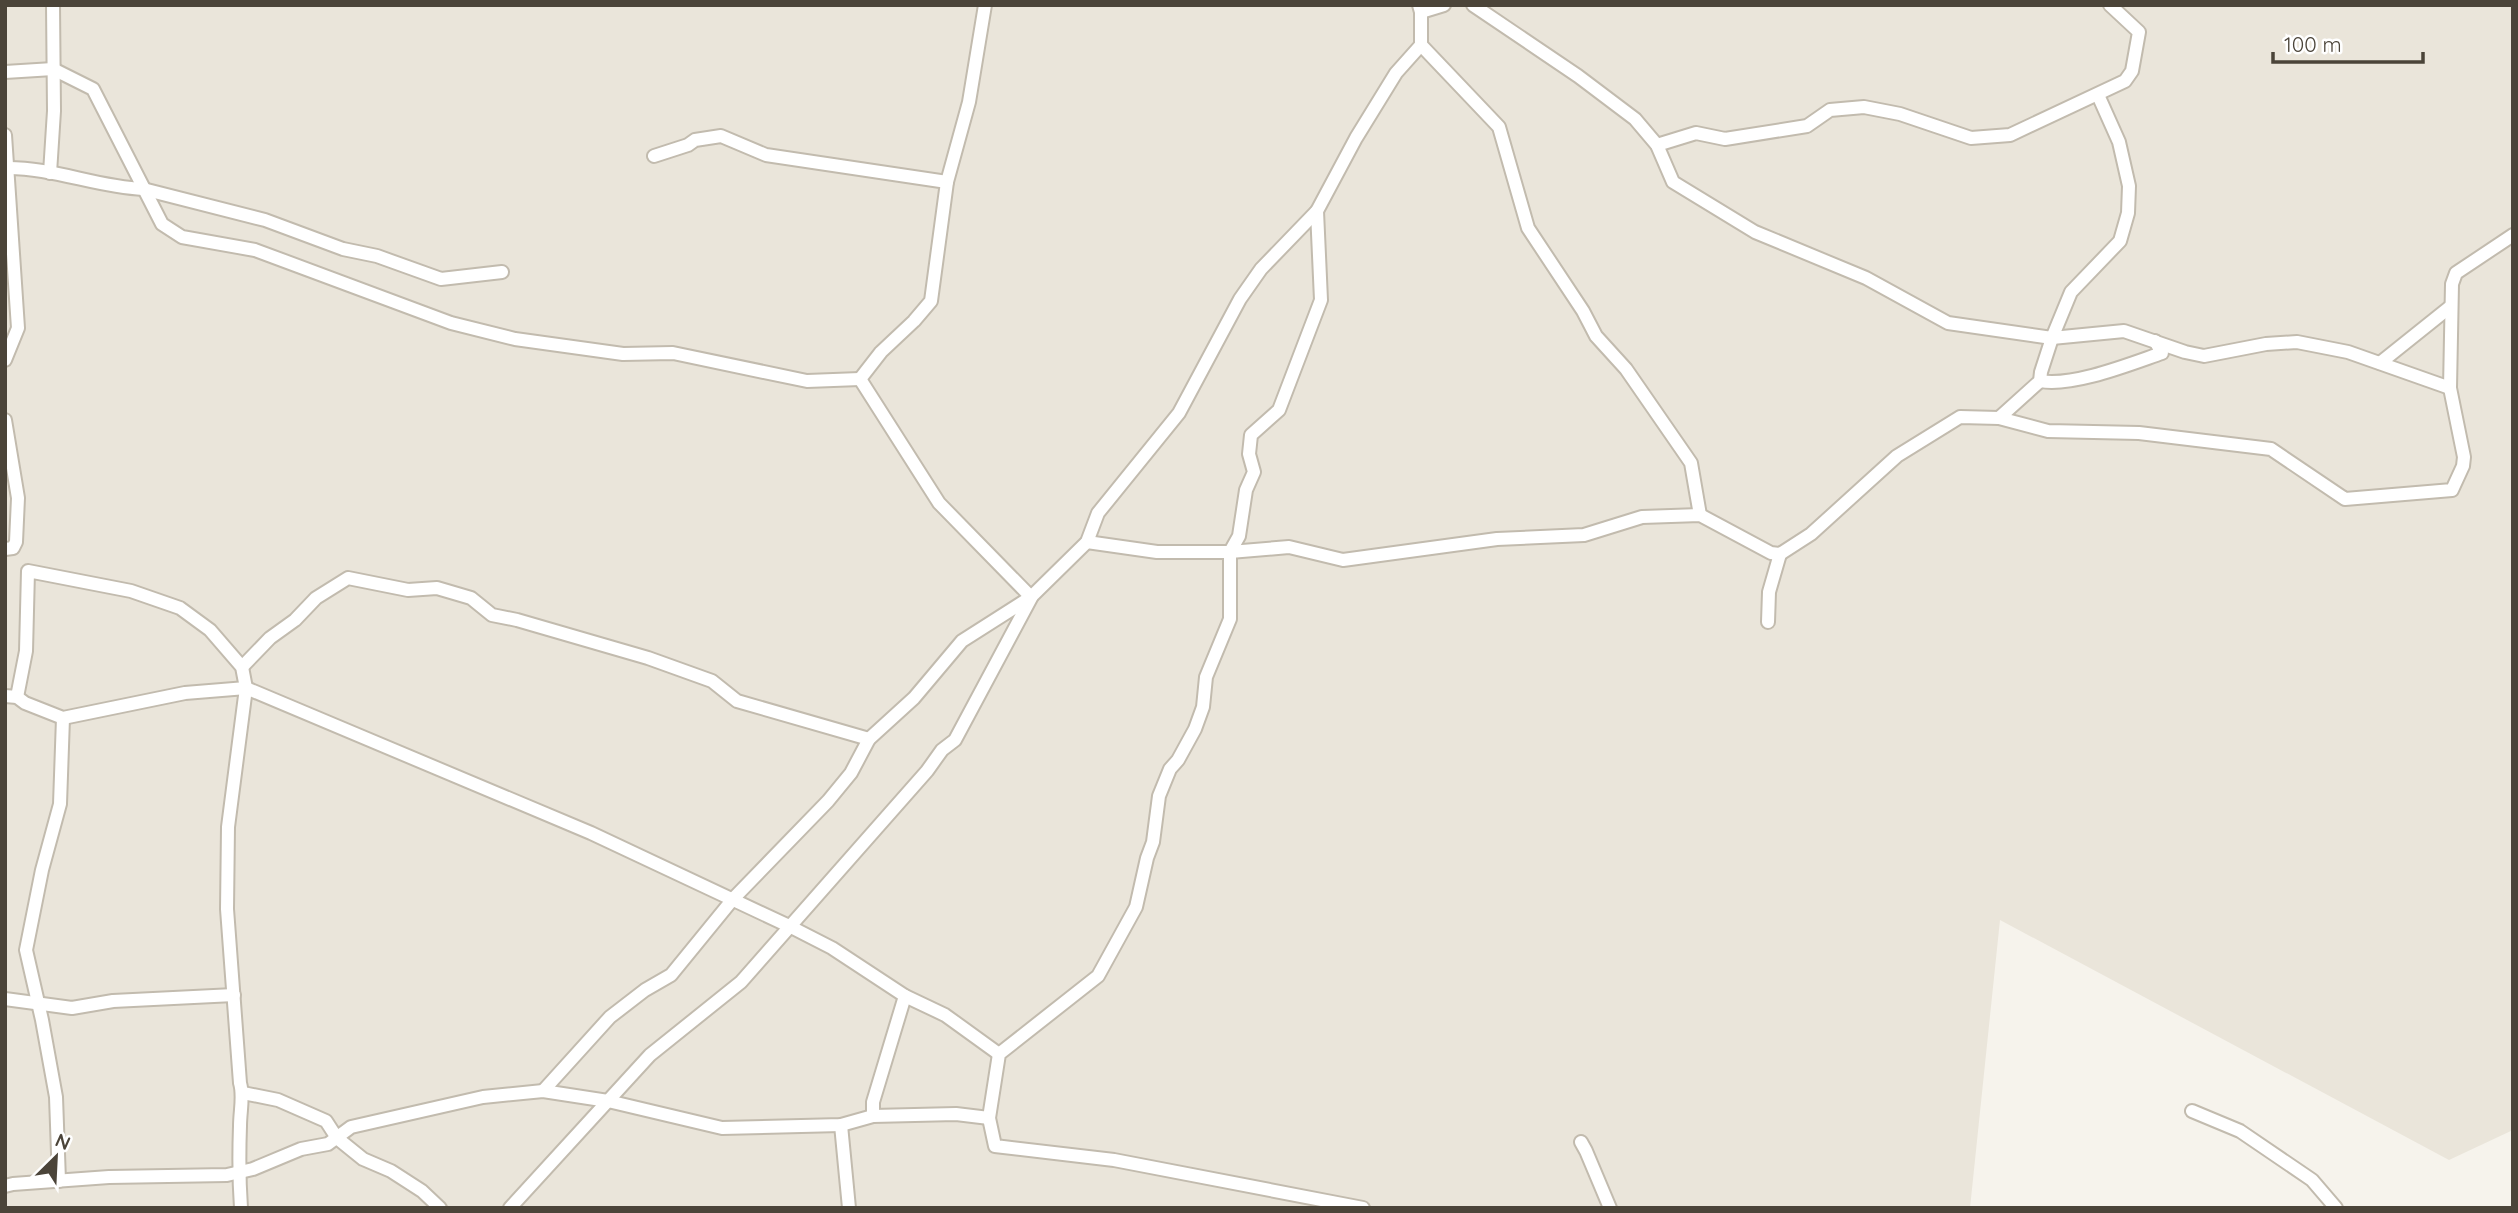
<svg xmlns="http://www.w3.org/2000/svg" width="2518" height="1213" viewBox="0 0 2518 1213" font-family="Quicksand,sans-serif">
  <style>
    .residential { fill: #eae5da }
    .lines { fill: none; stroke-linecap: round; stroke-linejoin: round }
    .street-casing { stroke: #c2bbae; stroke-width: 16 }
    .street { stroke: #fff; stroke-width: 12 }
  </style>
  <rect width="100%" height="100%" fill="#f6f3ec"/>
  <!-- residential -->
  <path class="residential" d="M5 5H2513V1130L2449 1160 2000 920 1970 1208H5Z"/>
  <g class="lines">
    <!-- street casing -->
    <g class="street-casing">
      <g id="street">
        <path d="M1473 5 1578 76 1635 119 1657 145 1673 182 1755 232 1866 278 1948 323 2052 338 2124 331 2185 352 2204 356 2266 344 2297 342 2348 352 2450 388"/>
        <path d="M1421 12 1444 5"/>
        <path d="M1421 45 1499 127 1528 228 1583 311 1596 336 1626 369 1691 463 1700 515"/>
        <path d="M5 72 53 69 93 89 162 224 182 237 255 250 451 323 515 339 623 354 673 353 807 381 860 379"/>
        <path d="M5 135 18 328 5 360"/>
        <path d="M1657 145 1696 133 1725 139 1807 126 1830 110 1864 107 1900 114 1971 138 2010 135 2125 81 2132 71 2139 32 2110 5"/>
        <path d="M654 156 688 145 695 140 721 136 766 155 947 182"/>
        <path d="M5 168C52 167 96 187 143 189L265 220 343 249 377 256 441 279 502 272"/>
        <path d="M50 173 54 111 53 5"/>
        <path d="M1317 211 1321 300 1279 410 1251 435 1249 454 1254 472 1246 490 1239 536 1230 552V619L1206 677 1203 707 1195 729 1178 760 1170 769 1159 796 1153 842 1147 858 1136 907 1098 976 999 1054 989 1118 995 1146 1114 1160 1363 1208"/>
        <path d="M2380 363 2450 307"/>
        <path d="M860 379 881 352 914 321 931 301 947 182 969 102 985 5"/>
        <path d="M860 379 939 503 1031 597"/>
        <path d="M2040 381C2073 387 2130 364 2162 353L2155 341"/>
        <path d="M1999 418 2048 431 2139 433 2271 449 2345 499 2452 490 2463 466 2464 457 2450 388 2452 284 2456 273 2513 235"/>
        <path d="M5 420 18 498 16 542 13 548 5 549"/>
        <path d="M1087 542 1157 552H1230L1289 547 1343 560 1497 539 1584 535 1642 517 1700 515 1771 553 1780 554 1811 534 1897 456 1960 417 1999 418 2040 381 2041 372 2052 338 2071 292 2120 241 2128 213 2129 186 2119 142 2098 95"/>
        <path d="M1768 622 1769 592 1780 554"/>
        <path d="M242 667 270 638 295 620 316 598 348 578 408 590 437 588 471 598 492 615 517 620 648 658 712 681 737 701 869 739"/>
        <path d="M5 696 17 697 25 703 63 718 185 693 246 688 591 833 789 926 832 948 905 996 945 1015 999 1054"/>
        <path d="M17 697 26 651 28 571 131 591 180 608 210 630 242 667 246 688 228 827 227 909 240 1083C244 1096 240 1111 240 1126 239 1153 239 1180 241 1208"/>
        <path d="M5 999 72 1008 113 1001 234 995"/>
        <path d="M543 1091 610 1017 645 990 671 975 733 899 828 801 851 773 869 739 914 698 962 641 1031 597 1087 542 1098 513 1179 413 1240 299 1261 269 1317 211 1356 138 1396 73 1421 45V12L1419 5"/>
        <path d="M243 1093 278 1100 326 1121 337 1138 363 1159 391 1171 422 1191 440 1208"/>
        <path d="M2192 1111 2240 1131 2312 1180 2336 1208"/>
        <path d="M873 1116V1102L905 996"/>
        <path d="M841 1125 849 1208"/>
        <path d="M1581 1142 1586 1151 1610 1208"/>
        <path d="M59 1181 56 1097 42 1020 26 950 42 870 60 804 63 718"/>
        <path d="M5 1186 13 1184 109 1177 227 1175 253 1169 301 1149 328 1144 351 1127 483 1097 543 1091 608 1101 722 1128 841 1125 873 1116 956 1114 989 1118"/>
        <path d="M510 1208 650 1055 741 982 927 771 942 750 955 740 1031 598"/>
      </g>
    </g>
    <!-- street -->
    <use href="#street" class="street"/>
  </g>
  <!-- border -->
  <rect width="2518" height="1213" fill="none" stroke="#4b4439" stroke-width="14"/>
  <!-- north arrow -->
  <g transform="translate(56 1157) rotate(24)" stroke="#ffffff" stroke-width="5" paint-order="stroke">
  <path d="M0-5L12 26L0 18L-12 26Z" fill="#4b4439"/>
  <text y="-10" font-size="19" font-weight="bold" text-anchor="middle" fill="#4b4439">N</text>
  </g>
  <!-- scale -->
  <path d="M2273 52v10h150v-10" fill="none" stroke="#4b4439" stroke-width="3.5"/>
  <text x="2284" y="52" font-size="21" fill="#4b4439" stroke="#ffffff" stroke-width="5" paint-order="stroke">100 m</text>
</svg>
